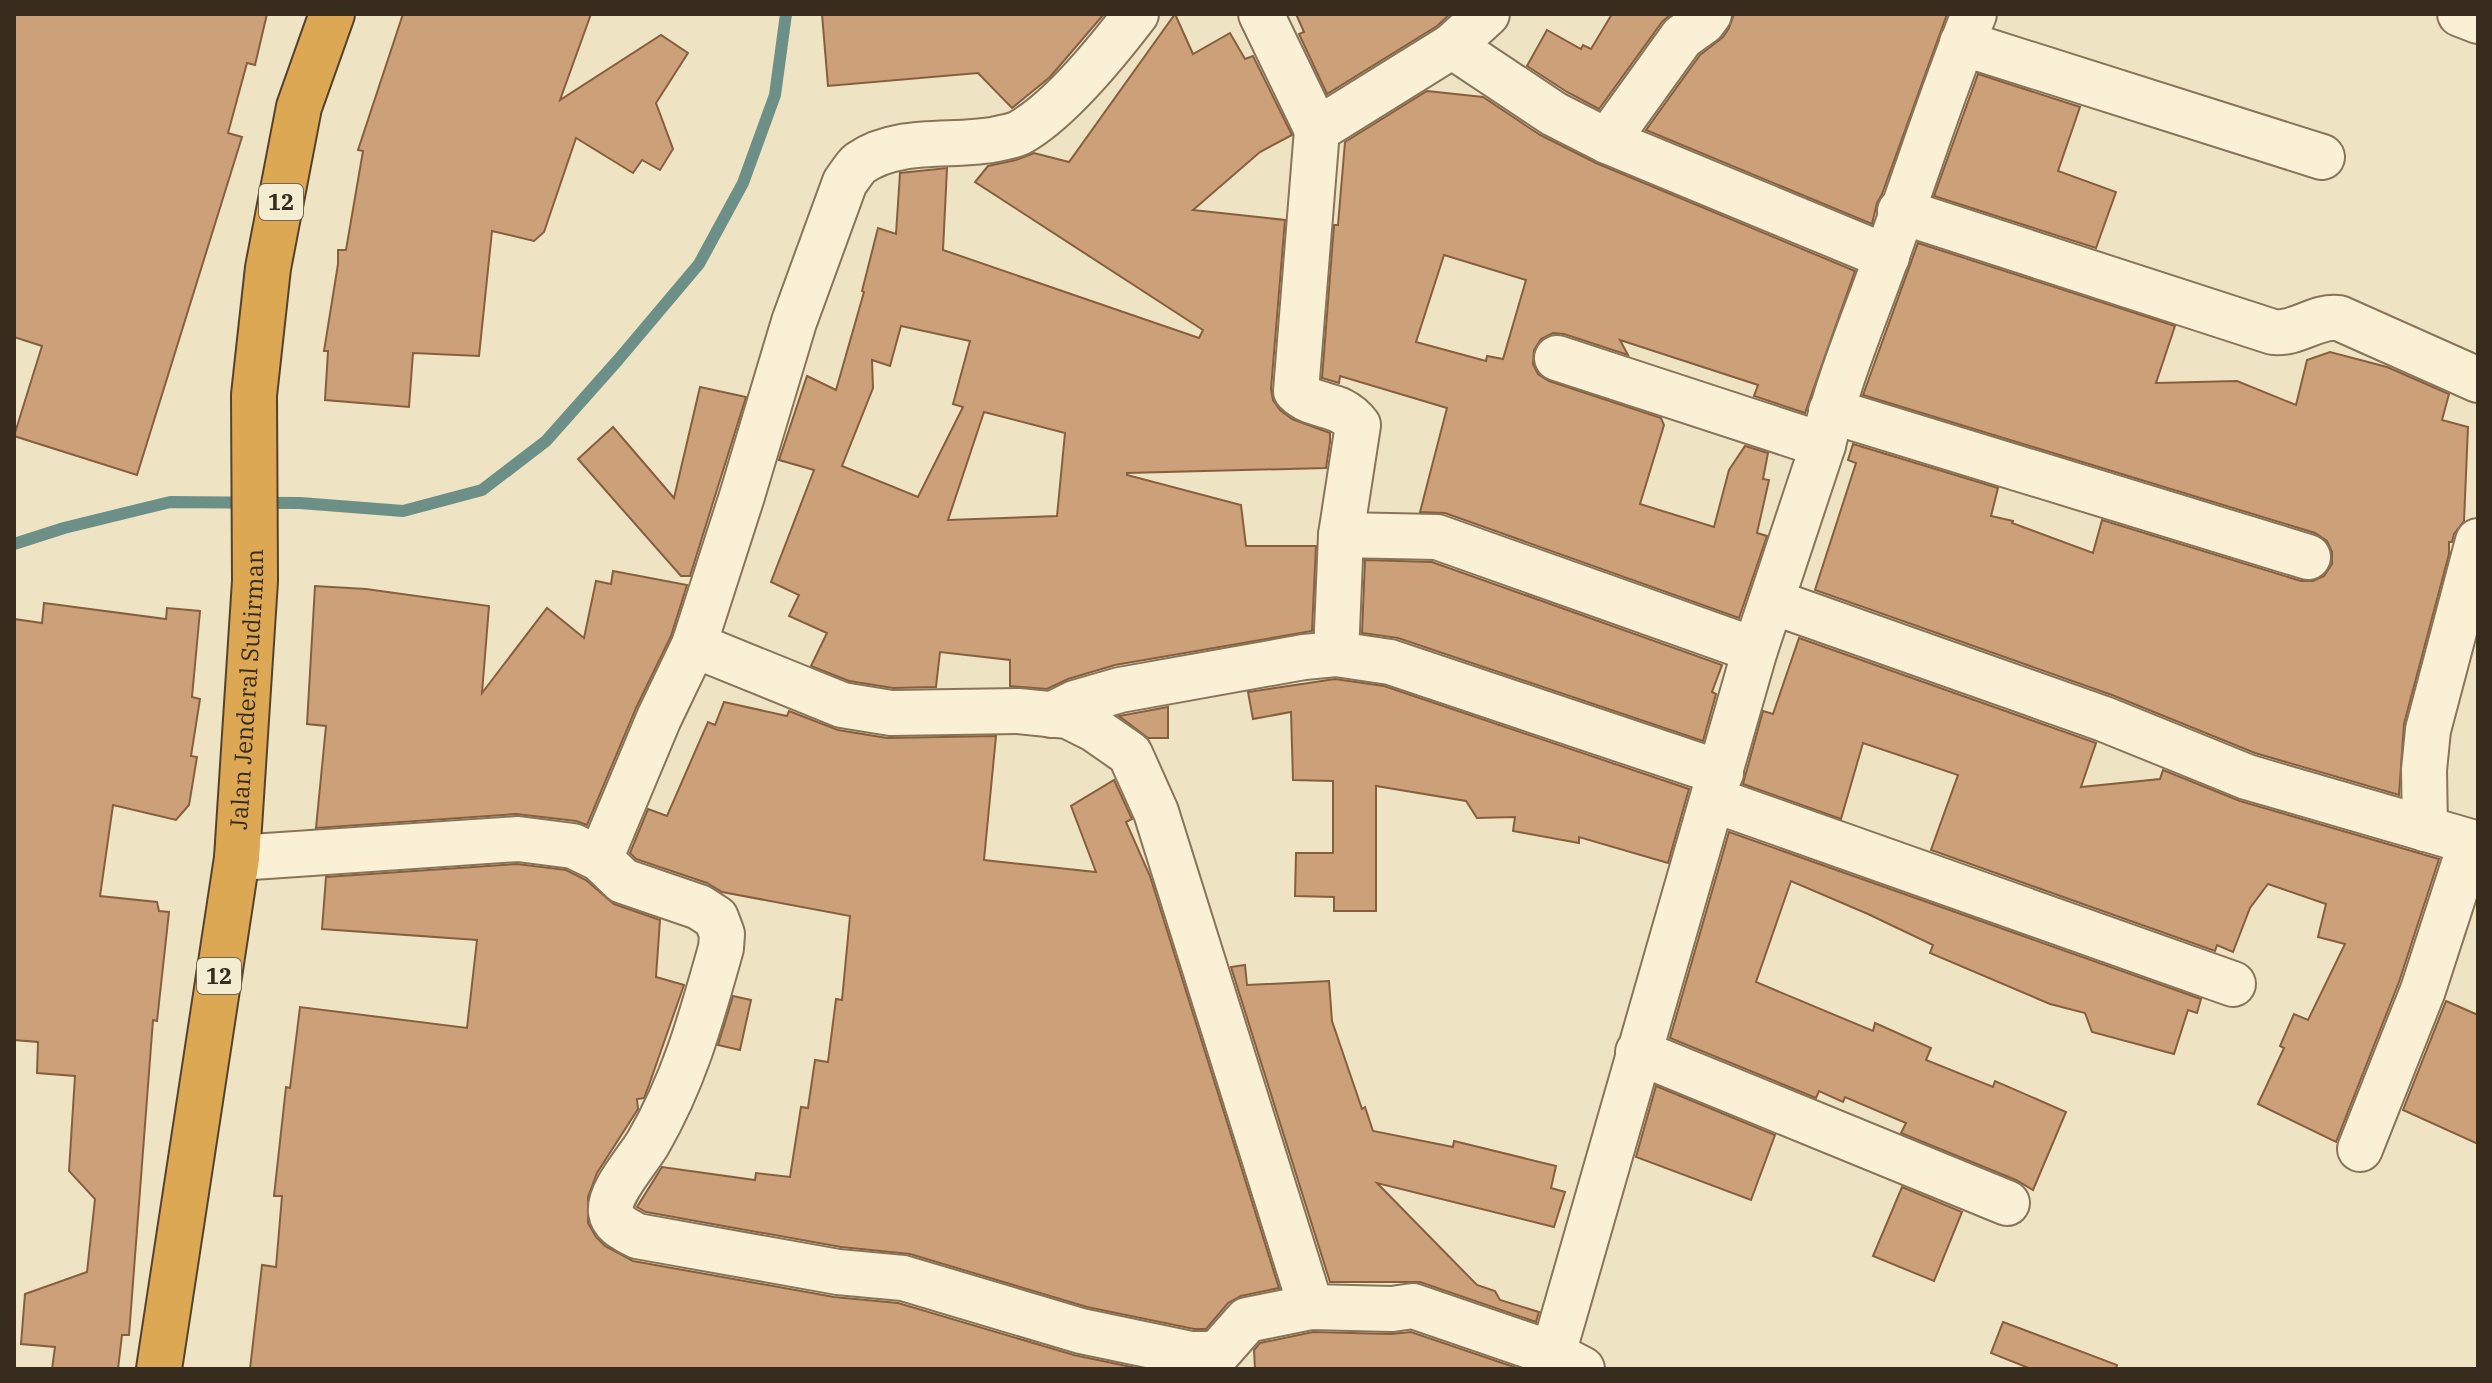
<svg xmlns="http://www.w3.org/2000/svg" width="2492" height="1383" viewBox="0 0 2492 1383" font-family="'IBM Plex Serif',serif">
  <style>
    .lines { fill: none; stroke-linecap: round; stroke-linejoin: round }
    .stream { stroke: #6c8f88; stroke-width: 12 }
    .building { fill: #cca078; stroke: #875f3f; stroke-width: 2; fill-rule: evenodd }
    .minor-casing { stroke: #887559; stroke-width: 48 }
    .highway-casing { stroke: #55422e; stroke-width: 48 }
    .minor { stroke: #f9f0d6; stroke-width: 44 }
    .highway { stroke: #dda853; stroke-width: 44 }
    .labels { text-anchor: middle; stroke-width: 6; stroke-linejoin: round; paint-order: stroke }
    .shield { fill: #f5edd2; stroke: #716654; stroke-width: 2 }
    .shield-label { font-size: 22px; font-weight: bold; fill: #382c1e }
    .street-label { font-size: 24px; fill: #382c1e; stroke: #f5edd2 }
  </style>
  <rect width="100%" height="100%" fill="#eee3c2"/>
  <g class="lines">
    <!-- stream -->
    <path class="stream" d="M14 544 64 528 170 502 300 503 403 511 482 490 546 441 618 360 699 264 743 183 775 95 786 14"/>
  </g>
  <!-- building -->
  <g class="building">
    <path d="M14 14H267L255 65 247 63 228 133 242 137 137 475 14 436 42 346 14 337Z"/>
    <path d="M403 14H591L560 100 661 35 688 53 656 103 673 149 660 170 642 160 633 173 576 138 544 232 534 241 492 231 479 356 413 353 409 407 325 400 328 351H324L338 264V250H346L363 151 358 150Z"/>
    <path d="M822 14H1104L1050 77 1012 108 978 73 828 86Z"/>
    <path d="M1175 14 1193 54 1230 33 1245 59 1253 56 1292 135 1260 152 1193 210 1285 220 1271 389 1273 400 1280 410 1292 419 1330 433V442L1326 468 1127 473V475L1241 505 1246 546H1316L1312 631 1115 665 1068 679 1047 689 1010 686V660L940 652 936 687 893 688 849 681 811 666 827 633 789 616 799 595 771 582 814 470 779 460 807 376 836 390 864 292 862 291 878 228 896 234 900 173 947 168 943 250 1199 338 1203 330 975 182 988 166 1016 160 1034 153 1069 162ZM901 326 970 341 953 404 963 407 918 497 842 466 873 388 872 360 890 366ZM984 412 1065 433 1057 516 948 520Z"/>
    <path d="M1296 14H1450L1437 26 1327 94 1299 34 1304 32Z"/>
    <path d="M1612 14H1671L1662 22 1599 109 1567 92 1527 66 1547 30 1581 49 1583 45 1591 49Z"/>
    <path d="M1734 14H1947L1882 194 1877 203 1872 224 1646 130 1700 55 1723 37 1729 28Z"/>
    <path d="M1978 74 2080 107 2058 171 2116 192 2096 248 1934 196Z"/>
    <path d="M1427 91 1483 97 1540 135 1596 163 1855 271 1805 413 1754 396 1758 385 1620 340 1628 355 1564 334 1553 333 1541 339 1534 350 1533 364 1538 374 1549 381 1661 418 1664 425 1640 504 1714 527 1729 470 1745 446 1768 453 1763 479 1769 480 1757 533 1767 536 1739 618 1445 513 1420 512 1447 408 1340 376 1339 383 1322 378 1334 225H1338L1345 142ZM1444 255 1526 280 1503 359 1487 356 1486 361 1416 342Z"/>
    <path d="M1918 243 2175 326 2156 383 2237 381 2296 405 2307 360 2330 352 2387 367 2449 394 2442 420 2468 427 2464 521 2454 534 2452 542H2449V554L2404 724 2399 795 2255 753 2112 695 1815 590 1856 463 1848 460 1853 444 1998 488 1991 516 2013 521 2012 523 2093 553 2102 520 2301 581H2313L2324 576 2332 564V552L2327 541 2315 533 1863 395Z"/>
    <path d="M700 387 746 397 690 576H681L578 459 613 427 674 498Z"/>
    <path d="M1365 560 1432 562 1722 665 1712 692 1716 694 1703 741 1398 638 1362 633Z"/>
    <path d="M613 571 687 585 671 636 636 708 587 825 576 821 516 814 316 828 326 726 307 724 315 586 366 589 489 606 482 693 547 608 584 638 596 581 611 584Z"/>
    <path d="M44 603 166 619 167 608 200 611 192 697 200 699 191 756 197 757 189 805 176 820 113 805 100 896 157 902 159 911 169 912 157 1021 153 1020 129 1335H122L118 1369H52L55 1347 21 1344 25 1294 87 1272 95 1199 69 1171 75 1076 37 1073 38 1042 14 1040V619L42 623Z"/>
    <path d="M1799 638 2096 743 2081 787 2160 779 2163 770 2240 801 2439 859 2399 982 2336 1142 2258 1104 2284 1048 2280 1046 2294 1014 2308 1020 2345 944 2318 937 2326 904 2268 884 2250 908 2233 952 2217 945 2215 951 1931 850 1958 775 1863 743 1841 819 1743 784 1763 711 1773 714Z"/>
    <path d="M1335 679 1384 686 1689 789 1668 863 1579 837V843L1513 831 1515 817 1477 818 1466 801 1376 786V911H1334V897L1295 896 1296 853H1333V781L1293 780 1291 712 1253 719 1248 692Z"/>
    <path d="M724 702 787 716 789 711 838 730 887 738 996 736 984 860 1096 872 1071 806 1114 780 1132 819 1126 822 1150 876 1279 1288 1241 1296 1228 1303 1206 1329H1194L1087 1307 910 1254 841 1247 646 1212 637 1207 662 1167 755 1180 756 1173 790 1177 801 1107 808 1108 815 1060 828 1062 836 999 842 1000 850 916 722 892 707 883 636 859 630 853 648 809 667 816 708 722 715 725Z"/>
    <path d="M1168 707V738H1148L1119 716Z"/>
    <path d="M1729 832 2201 999 2197 1013 2188 1010 2174 1054 2092 1032 2085 1013 2050 1004 1930 953 1933 945 1868 914 1791 881 1756 982 1873 1031 1875 1023 1931 1048 1926 1060 1993 1087 1995 1081 2066 1112 2033 1190 2016 1180 1901 1133 1906 1123 1845 1097 1843 1102 1819 1091 1816 1098 1670 1038Z"/>
    <path d="M517 864 566 870 586 880 614 904 660 920 656 977 684 985 649 1085 644 1098 637 1099 638 1109 597 1173 588 1197V1223L596 1237 605 1246 633 1261 834 1297 898 1303 1074 1355 1141 1369H250L262 1265 276 1267 282 1196H274L286 1087 290 1088 300 1007 467 1028 477 940 322 929 326 877Z"/>
    <path d="M1245 965 1247 985 1329 981 1332 1021 1362 1109 1365 1107 1373 1131 1453 1147 1454 1141 1556 1166 1551 1188 1565 1192 1554 1227 1377 1183 1477 1285 1495 1291 1500 1300 1539 1312 1536 1322 1420 1282H1330L1231 967Z"/>
    <path d="M733 996 751 1000 740 1050 718 1045Z"/>
    <path d="M2446 1001 2478 1015V1144L2403 1110Z"/>
    <path d="M1656 1086 1775 1135 1751 1200 1636 1157Z"/>
    <path d="M1902 1187 1962 1212 1934 1281 1873 1256Z"/>
    <path d="M2003 1322 2117 1365 2116 1369H2031L1991 1353Z"/>
    <path d="M1313 1332 1391 1334 1411 1332 1520 1369H1255L1254 1350 1260 1343Z"/>
  </g>
  <g class="lines">
    <!-- minor casing -->
    <g class="minor-casing">
      <g id="minor">
        <path d="M1261 14 1317 130"/>
        <path d="M2460 14 2478 21"/>
        <path d="M1962 43 2322 157"/>
        <path d="M1452 46 1554 114 1607 141 1887 257"/>
        <path d="M1607 141 1682 37 1703 22 1709 14"/>
        <path d="M1900 211 2273 332C2297 335 2316 315 2339 318L2478 380"/>
        <path d="M1557 358 1823 445"/>
        <path d="M1831 411 2308 557"/>
        <path d="M1341 535 1437 537 1755 650"/>
        <path d="M1773 602 2104 719 2247 777 2471 842 2423 990 2360 1149"/>
        <path d="M694 645 842 705 891 713 1018 711 1068 716 1094 729 1130 754 1156 812 1311 1307"/>
        <path d="M1336 654 1341 535 1358 425C1339 400 1315 410 1296 391L1317 130 1452 46 1487 14"/>
        <path d="M1051 715 1075 703 1120 690 1304 657 1336 654 1390 662 1721 773"/>
        <path d="M1714 800 2233 984"/>
        <path d="M2425 829 2424 770 2428 730 2478 541"/>
        <path d="M237 858 518 839 573 846 600 859 623 881 699 907 716 918 722 934 721 948C701 1019 685 1079 648 1143 638 1160 608 1193 611 1212 613 1225 627 1230 637 1236L838 1272 903 1278 1081 1331 1191 1354H1217L1247 1320 1311 1307 1392 1309 1413 1306 1553 1354 1582 1369"/>
        <path d="M600 859 659 718 694 645 742 496 794 322 845 182C850 176 854 168 860 163 899 136 954 148 997 139 1005 137 1014 136 1021 132 1061 109 1107 52 1136 14"/>
        <path d="M1638 1052 2007 1203"/>
        <path d="M1553 1354 1755 650 1823 445C1838 379 1865 318 1887 255 1916 175 1942 93 1974 14"/>
      </g>
    </g>
    <!-- highway casing -->
    <g class="highway-casing">
      <g id="highway">
        <path id="s1" d="M159 1369 237 858 255 581 254 395 268 268 299 107 332 14"/>
      </g>
    </g>
    <!-- minor -->
    <use href="#minor" class="minor"/>
    <!-- highway -->
    <use href="#highway" class="highway"/>
  </g>
  <g class="labels">
    <!-- shield labels -->
    <g class="shield">
      <rect x="259" y="184" width="44" height="36" rx="6"/>
      <rect x="197" y="958" width="44" height="36" rx="6"/>
    </g>
    <g class="shield-label">
      <text x="281" y="210">12</text>
      <text x="219" y="984">12</text>
    </g>
    <!-- street labels -->
    <g class="street-label">
      <text dy="8" stroke="none"><textPath href="#s1" startOffset="686">Jalan Jenderal Sudirman</textPath></text>
    </g>
  </g>
  <!-- border -->
  <rect width="2492" height="1383" fill="none" stroke="#382c1e" stroke-width="32"/>
</svg>
